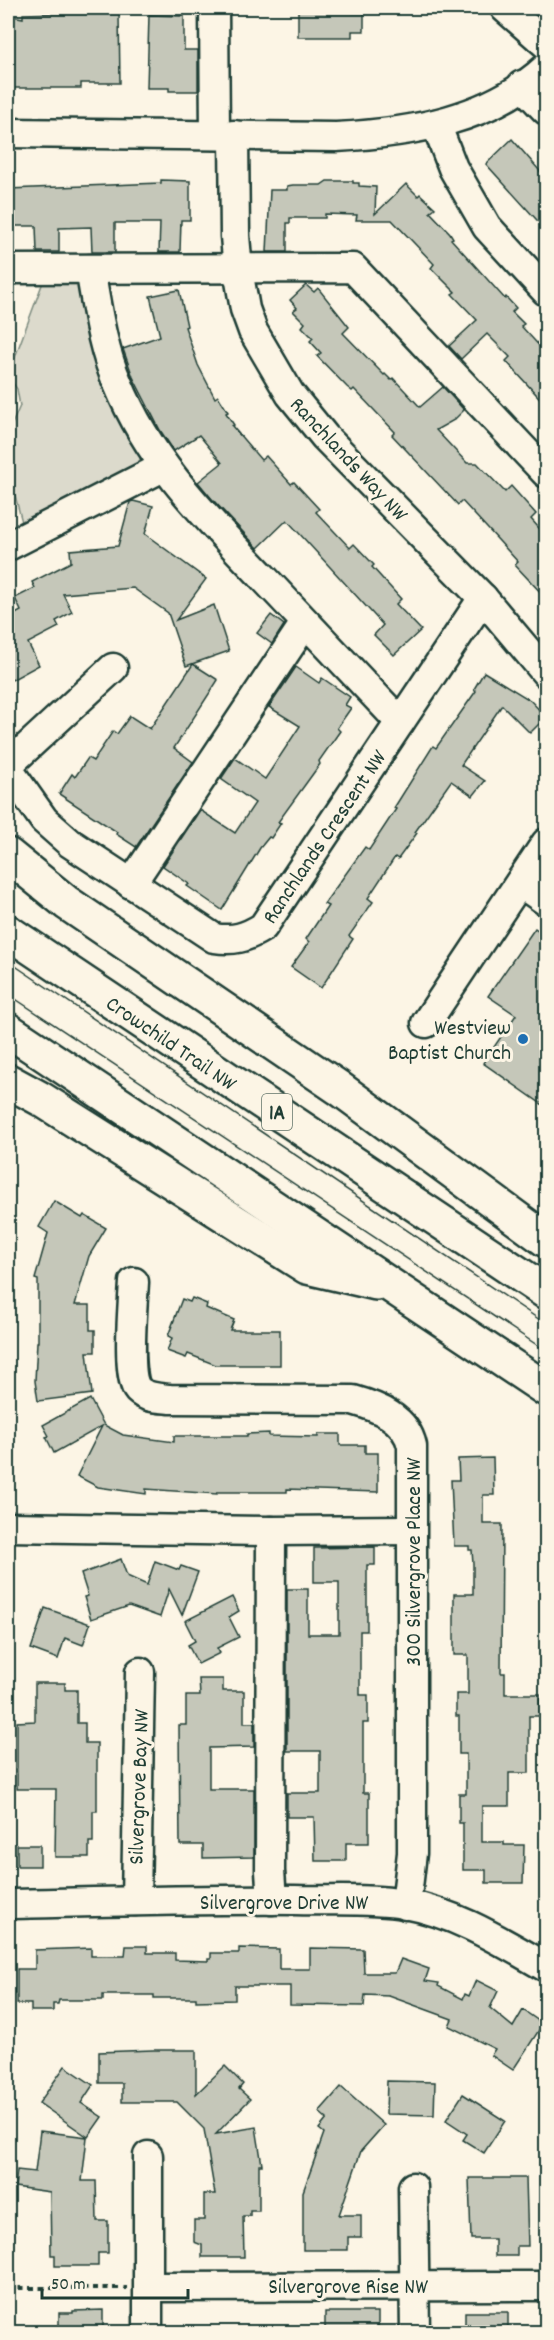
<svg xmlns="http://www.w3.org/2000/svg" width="554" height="2340" viewBox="0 0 554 2340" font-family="Dekko,sans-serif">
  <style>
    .green { fill: #dcdacc; stroke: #7e8c80; stroke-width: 1.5 }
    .building { fill: #c5c7b9; stroke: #1f3d34; stroke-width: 1.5 }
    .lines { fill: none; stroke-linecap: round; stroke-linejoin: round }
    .minor-casing { stroke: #1f3d34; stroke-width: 33 }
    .highway-casing { stroke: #1f3d34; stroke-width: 38 }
    .path { stroke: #1f3d34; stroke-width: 4; stroke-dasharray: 6 4.5; stroke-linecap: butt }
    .minor { stroke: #fcf5e5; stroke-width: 28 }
    .highway { stroke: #fcf5e5; stroke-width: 33 }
    .tram { stroke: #1f3d34; stroke-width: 1.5 }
    .poi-dot { fill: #1f6fb2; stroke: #fcf5e5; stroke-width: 2 }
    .labels { text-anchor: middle; stroke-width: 6; stroke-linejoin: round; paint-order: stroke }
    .shield { fill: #fcf5e5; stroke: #617469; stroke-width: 1.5 }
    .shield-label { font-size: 21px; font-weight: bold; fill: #1f3d34 }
    .street-label { font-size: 22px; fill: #1f3d34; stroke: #fcf5e5 }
    .poi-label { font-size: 22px; fill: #1f3d34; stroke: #fcf5e5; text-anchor: end }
  </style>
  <rect width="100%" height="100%" fill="#fcf5e5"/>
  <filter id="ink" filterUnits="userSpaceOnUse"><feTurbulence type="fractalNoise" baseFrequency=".0167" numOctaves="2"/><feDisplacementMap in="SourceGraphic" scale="12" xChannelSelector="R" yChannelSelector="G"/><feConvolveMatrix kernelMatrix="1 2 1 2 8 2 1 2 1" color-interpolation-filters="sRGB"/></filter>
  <g filter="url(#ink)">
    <!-- green -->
    <path class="green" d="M79 279 141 449 140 460 133 467 22 522 8 469V433L20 406 17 389 8 376 43 282Z"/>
    <!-- building -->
    <g class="building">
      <path d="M298 8H353V13H364V31H352V37H298Z"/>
      <path d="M60 13 119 14 120 83H81V88H8V15L23 18V14Z"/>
      <path d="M149 15 184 16V50H198V91H169V88H147Z"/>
      <path d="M512 139 546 178V230L486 164Z"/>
      <path d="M161 180 190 181V220H181L180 252H159L160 223H115V252H92L91 227 59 228V252H37L36 226H8V189L161 183Z"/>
      <path d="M327 181H353V183H359V186L376 187 375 214 406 184 418 196 420 194 435 208 430 212 450 233 453 238 451 239 505 299 506 297 516 308 512 312 524 324 521 326 546 353V405L506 361 510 357 487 334 461 359 449 346 477 320 452 294 455 292 431 268 434 264 392 220H356L357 215 325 214V218H290V223H287V252H267L270 190H287V186L293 185H321Z"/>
      <path d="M306 285 314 292 318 288 349 327 343 333 384 375 385 374 391 380 393 378 420 407 443 387 464 410 454 420 436 430 467 463H477L505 492 511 486 536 514 531 519 546 536V598L515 565 518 562 499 541 462 501 458 505 392 435 395 432 354 389 352 391 347 387 317 356 321 353 310 341 313 338 302 327 305 323 293 311 297 308 290 300Z"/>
      <path d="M179 290 187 326 185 327 198 365 215 398 218 396 228 412 226 413 234 425 232 426 261 460 266 456 291 484 294 482 319 509 316 512 350 548 354 544 374 565 372 567 401 599 396 604 421 630 394 655 374 635 383 625 287 520 258 548 212 499 198 482 222 463 199 435 174 451 160 430 133 377 123 349 160 336 150 296Z"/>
      <path d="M133 501 153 506 145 534 206 579 176 620 214 605 229 651 186 666 168 613 133 588 63 594 72 612 56 621 59 627 28 643 39 665 8 682V618L21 611 15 598 35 588 32 582 71 562 70 550 118 546 130 502Z"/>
      <path d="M271 615 284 625 272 644 257 633Z"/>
      <path d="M193 664 218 680 174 748 193 762 136 847 116 834 117 832 59 794 72 774 75 777 88 758 93 761 113 731 117 734 130 716 150 729Z"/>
      <path d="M296 667 319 683 322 678 350 697 345 705 351 708 337 728 340 731 319 761 320 764 278 822 281 823 271 838 269 837 260 848 222 910 187 886 189 884 163 866 200 810 235 833 255 803 221 779 235 758 265 779 300 726 269 707Z"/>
      <path d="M484 672 530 700 546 717 530 733 502 705 461 765 485 781 473 796 451 781 415 832 417 833 398 859 395 857 368 898 373 902 349 936 353 939 321 988 291 967 309 942 306 939 328 906 324 904 365 847 369 850 396 809 394 808 433 746 436 748 476 691 474 689Z"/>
      <path d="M535 928 546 936V1107L483 1063 516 1015 488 996Z"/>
      <path d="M54 1201 82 1218 84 1215 106 1228 89 1256 75 1305H90V1330H95V1352H87L92 1394 38 1401 35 1381 37 1342H38V1280L35 1279 48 1233 39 1227Z"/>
      <path d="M192 1298 207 1304 206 1308 234 1320 230 1330H280V1365H216L188 1354 186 1358 167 1351 172 1338 168 1336 182 1299 190 1302Z"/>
      <path d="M90 1399 104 1425 123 1435 174 1442V1436H247V1434L269 1433V1436L318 1437V1434H340V1445H365V1453H378V1492L287 1489V1492H217V1494L146 1489V1494L98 1487 77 1476 102 1426 54 1453 46 1437 49 1436 43 1425Z"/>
      <path d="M493 1458 494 1495H483V1524H502L501 1673H505V1694H540V1716H529V1773H509V1806H482V1842H504V1845H524L523 1883H486V1870H463V1823H459V1794H466V1754H459V1716H456V1694H468V1655H454V1594H473V1564L472 1550H469V1546H454L451 1480H459L458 1459Z"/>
      <path d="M375 1547V1565H367V1631H360V1695H368V1723H363V1793H369V1843H346V1861H315L314 1817H287V1793H320V1751H287V1589H308V1634H339V1582H314V1548Z"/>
      <path d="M121 1559 127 1576 147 1585 155 1561 179 1570 181 1566 198 1572 182 1615 169 1589 160 1617 129 1606 91 1619 84 1597 88 1596 81 1574Z"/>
      <path d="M232 1597 239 1611 229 1617 239 1637 217 1648 220 1653 198 1664 188 1645 195 1641 185 1621Z"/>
      <path d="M45 1608 90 1624 83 1645 65 1638 58 1659 31 1649Z"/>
      <path d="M199 1679H223V1691H244V1723H254V1747L209 1748V1789H254V1857L203 1858V1845H180L179 1725H186V1696H200Z"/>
      <path d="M35 1683H65V1690H77V1723H85V1743H97V1811H93V1842H89V1857H55L56 1789H17V1722L35 1721Z"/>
      <rect x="17" y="1845" width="23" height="21"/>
      <path d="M126 1946H147V1953H175V1960L208 1961V1959H211V1953H239V1948L279 1949V1969H310V1948L363 1949 364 1973H395L401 1959 429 1969 425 1981 439 1983 438 1986 463 1999 465 1994 469 1996 476 1980 498 1991 490 2008 513 2027 523 2010 543 2024 513 2070 491 2055 495 2049 449 2026 452 2019 389 1996 365 1995 364 2006 290 2005V1986H235V2000L196 2001V1998H154V1995H103V2000H59L58 2004H53V2011H31V2004H17V1969H35V1950L91 1948V1956H125Z"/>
      <path d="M153 2050H196V2094L225 2066 243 2084 239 2089 250 2099 216 2134 256 2127 262 2165H259V2211H250V2216H243L244 2257H202V2245L194 2242V2220H204V2194H215L204 2129 177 2102H122V2083H99V2052Z"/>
      <path d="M65 2066 93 2085 81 2103 102 2117 88 2137 39 2103Z"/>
      <path d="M387 2081 435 2082 434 2115 386 2114Z"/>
      <path d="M341 2087 384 2125 361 2151 339 2215H361V2237H348V2250H303V2192L324 2133 319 2129 327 2119 319 2112Z"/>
      <path d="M463 2094 505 2121 484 2153 463 2140 467 2134 446 2120Z"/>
      <path d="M40 2131 87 2137 82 2181H96L97 2221H108V2253H98V2266H55V2255H51L50 2192 15 2187 17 2170 35 2172Z"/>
      <path d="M469 2178H526L528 2246H517V2256H495V2239H471Z"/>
      <path d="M103 2310V2332H59V2313H73V2311Z"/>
      <path d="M325 2312H378V2332H328L325 2327Z"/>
      <rect x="465" y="2312" width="43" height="20"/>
    </g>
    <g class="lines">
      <!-- minor casing -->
      <g class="minor-casing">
        <g id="minor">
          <path d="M214 8 215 135"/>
          <path d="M505 8 546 44"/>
          <path d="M522 85 546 110"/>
          <path d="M436 124 453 168 487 227 546 291"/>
          <path d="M8 133 336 137C411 133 489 120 546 68"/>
          <path d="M234 135 235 236 238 270 245 309 253 331 290 394 325 437 483 598 546 673"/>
          <path d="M8 269 353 268 546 473"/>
          <path d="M90 269C97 308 102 348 118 384 150 462 205 516 262 576 308 625 354 674 400 722"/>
          <path d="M8 546 163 467"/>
          <path d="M8 765 113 668"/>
          <path d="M8 769 44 820 70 843 214 938C234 941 245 938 263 927L483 598"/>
          <path d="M520 883 546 901"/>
          <path d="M131 884 305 623"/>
          <path d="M426 1023 546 843"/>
          <path d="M134 1282C133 1302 126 1377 138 1390 146 1398 159 1398 170 1399L353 1400C378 1407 406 1418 412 1446V1853L406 1905"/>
          <path d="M8 1527 271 1531 411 1530"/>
          <path d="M271 1531 270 1871 272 1900"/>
          <path d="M136 1901 140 1672"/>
          <path d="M8 1904C103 1902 200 1899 295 1900 331 1901 370 1898 405 1904 456 1913 502 1942 546 1967"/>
          <path d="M148 2156V2332"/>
          <path d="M413 2187 415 2332"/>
          <path d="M149 2287 546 2286"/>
        </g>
      </g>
      <!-- highway casing -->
      <g class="highway-casing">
        <g id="highway">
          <path d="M8 855 67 903 339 1088 546 1240"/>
          <path d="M8 932 546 1292"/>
          <path d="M8 1030 546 1389"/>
          <path d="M8 1081 41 1099 307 1267 376 1283"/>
        </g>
      </g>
      <!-- path -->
      <path class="path" d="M8 2288H127"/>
      <!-- minor -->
      <use href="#minor" class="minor"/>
      <!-- highway -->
      <use href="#highway" class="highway"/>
      <!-- tram -->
      <g class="tram">
        <path d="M8 961 546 1324"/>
        <path d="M8 994 546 1351"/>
      </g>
    </g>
  </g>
  <!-- markers -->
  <circle class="poi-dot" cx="523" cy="1039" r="6"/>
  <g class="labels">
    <!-- shield labels -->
    <rect class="shield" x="262" y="1094" width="30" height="36" rx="4.5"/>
    <g class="shield-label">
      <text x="277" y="1119">1A</text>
    </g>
    <!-- street labels -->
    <g class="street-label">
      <text transform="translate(350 458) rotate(47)" y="8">Ranchlands Way NW</text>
      <text transform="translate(323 836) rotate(-56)" y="8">Ranchlands Crescent NW</text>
      <text transform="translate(172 1042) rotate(34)" y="8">Crowchild Trail NW</text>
      <text transform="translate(412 1562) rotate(-90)" y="8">300 Silvergrove Place NW</text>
      <text transform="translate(137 1787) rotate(-88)" y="8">Silvergrove Bay NW</text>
      <text x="284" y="1909">Silvergrove Drive NW</text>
      <text x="348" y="2293">Silvergrove Rise NW</text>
    </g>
    <!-- poi labels -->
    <g class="poi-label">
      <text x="511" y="1034">Westview<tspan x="511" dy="25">Baptist Church</tspan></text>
    </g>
  </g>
  <!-- margin -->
  <rect width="554" height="2340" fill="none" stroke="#fcf5e5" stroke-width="30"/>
  <rect x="15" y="15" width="524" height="2310" fill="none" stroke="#1f3d34" stroke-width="2" filter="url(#ink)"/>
  <!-- scale -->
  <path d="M42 2289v9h146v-9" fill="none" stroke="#1f3d34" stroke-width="3"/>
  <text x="51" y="2289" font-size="18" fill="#1f3d34" stroke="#fcf5e5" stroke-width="4.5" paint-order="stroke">50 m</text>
</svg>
